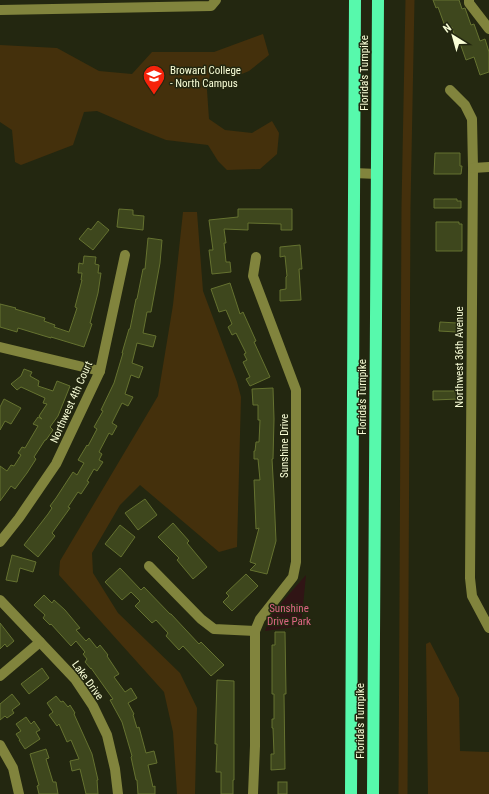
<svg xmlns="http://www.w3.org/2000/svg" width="489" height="794" viewBox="0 0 489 794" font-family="'Roboto Condensed',sans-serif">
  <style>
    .green { fill: #301415 }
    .water { fill: #44300c }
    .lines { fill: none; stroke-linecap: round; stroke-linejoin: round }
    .canal { stroke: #44300c; stroke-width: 9 }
    .building { fill: #3e471d; stroke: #657230 }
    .minor { stroke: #81843d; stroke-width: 10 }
    .highway { stroke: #57f9ac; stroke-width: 12 }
    .labels { text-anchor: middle; stroke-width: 3; stroke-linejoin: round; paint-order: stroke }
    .poi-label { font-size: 11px; fill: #f9fed7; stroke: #232710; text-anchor: start }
    .street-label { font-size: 11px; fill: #f9fed7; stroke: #232710 }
    .park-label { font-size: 11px; fill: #dc6583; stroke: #232710 }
  </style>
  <rect width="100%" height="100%" fill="#232710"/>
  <!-- green -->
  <path class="green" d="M306 575 301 626 265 631 270 617 283 601Z"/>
  <!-- water -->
  <g class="water">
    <path d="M263 34 269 55 249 71 237 76 210 73 207 90 209 119 225 130 252 133 272 121 279 133 277 154 260 169 227 170 218 161 208 145 166 140 141 130 97 111 84 112 73 145 21 165 15 162 12 130 0 122V45L57 48 99 71 132 74 152 52H214Z"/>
    <path d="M183 212H197L203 291 237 382 241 397 237 547 219 552 140 485 120 505 92 553 93 573 118 613 180 673 197 708 195 794H177L173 732 164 692 59 575 60 561 158 396 173 305Z"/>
    <path d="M430 642 459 698 460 751 489 752V794H428L426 644Z"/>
  </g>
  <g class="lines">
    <!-- canal -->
    <path class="canal" d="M403 794 406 207 410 0"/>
  </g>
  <!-- building -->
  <g class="building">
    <path d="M433 0H459L462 9 465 8 471 25 474 24 480 41 485 39 489 52V72L480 75 474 57 466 60 460 43 457 44 452 27 446 29 438 7 436 8Z"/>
    <path d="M435 153H460V166H462L461 174H434Z"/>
    <path d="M434 199H457V201H461V208H434Z"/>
    <path d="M119 209 133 210V215L144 216 143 230 117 227Z"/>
    <path d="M238 209H292V230H281V224L248 223V230L224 229 226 243H224L226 262H230L231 272 212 274 209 250H213L209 220 238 217Z"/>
    <path d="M98 221 109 230 93 250 79 239 88 228 91 230Z"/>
    <path d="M436 222H459V224H462V251H436Z"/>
    <path d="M148 238 162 240 160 263 151 312H147L143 333 156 336 153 347 137 343 132 363 143 367 139 378 131 375 125 394 133 397 128 406 122 403 112 423 117 426 112 435 109 433 99 452 102 454 99 460 103 462 97 471 94 469 87 481 89 482 81 494 78 492 68 507 70 508 52 533 55 536 38 557 24 545 48 514 52 508 50 506 56 498 73 472 77 475 84 463 78 460 87 445 88 446 97 429 94 427 103 411 101 410 114 383 123 353H122L129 329H130L136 299H137L143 269H145Z"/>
    <path d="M300 245 302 269H299L301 300 280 301V290L286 289V277L287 276 285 256 280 257V247Z"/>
    <path d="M84 256 96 257 95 264 99 265 98 273H101L98 293 90 323 92 324 84 347 51 337V338L18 328 17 332 0 327V304L16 308 15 309 45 318 44 321 55 325 54 327 69 332 77 308 75 307 82 280H81L82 273H78L79 263 83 264Z"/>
    <path d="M230 283 240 314 243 312 256 341 254 342 270 377 250 386 246 379 250 377 243 362 247 360 244 354 246 353 236 333 232 335 228 327 232 324 226 310 219 312 211 289Z"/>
    <path d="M440 322 457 323V332L439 331Z"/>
    <path d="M24 369 32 372 30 376 39 381 38 386 53 391 57 381 70 386 58 416 50 427 53 430 46 440H45L34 457 36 459 27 473 15 489 11 486 0 501V466L7 471 11 465 14 466 21 455 18 453 22 447 25 448 38 426 33 424 38 417 42 419 39 416 47 404 43 403 45 398 21 387 17 390 11 384 21 376Z"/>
    <path d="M273 388 274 419 273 459H272L274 495 276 541 267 574 250 570 256 564 250 562 259 528 256 529 254 480H260L258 459H254V451H255L256 442H259L260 420H258V405H253L252 389Z"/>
    <path d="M433 391H459V399L433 400Z"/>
    <path d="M4 399 21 408 11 424 5 421 0 430V407Z"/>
    <path d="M145 499 157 515 138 530 125 513Z"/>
    <path d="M173 523 189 541 187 543 207 567 193 579 177 560 179 558 158 537Z"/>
    <path d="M120 525 135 537 121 557 105 544Z"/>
    <path d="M12 555 36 562 33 572 20 568 17 582 6 580Z"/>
    <path d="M120 568 141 590 144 587 170 614H171L199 644 201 642 224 665 211 676 183 646 179 650 166 636 168 633 156 620 152 623 135 606 140 601 131 592 122 600 105 582Z"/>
    <path d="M246 574 258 586 232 611 223 602 229 596 226 593Z"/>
    <path d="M44 595 52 603 54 600 65 610 80 628 76 630 86 641 89 638 97 648 100 645 108 655 107 656 119 674 114 677 125 692 131 688 137 698 128 703 134 714 133 715 137 728 139 727 146 753 154 751 157 763 148 765 153 787 155 786V794H138L137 780H136L131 757 132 756 122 722 110 700 113 699 91 668V669L85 662 87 659 83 654 85 652 76 641 71 646 51 624 50 625 43 618 45 615 34 605Z"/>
    <path d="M0 623 14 641 7 647 5 644 0 649Z"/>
    <path d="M275 632H285L286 694H284L285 769 271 770V754H274L273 728H272V719H274V694H272V645H275Z"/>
    <path d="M42 668 49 678 29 694 21 684Z"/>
    <path d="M217 680 234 681V780H233V794H221V772H216L217 744H215Z"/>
    <path d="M12 694 20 704 12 710 14 713 7 718 5 716 0 720V704Z"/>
    <path d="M56 696 61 702 63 701 68 707 70 705 75 713 74 714 92 754 98 780H97L98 794H86L80 769 72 771 70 761 79 759 71 740 67 742 59 724 57 726 49 715 53 712 47 703Z"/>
    <path d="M26 717 31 724 34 721 40 730 36 732 40 739 25 749 19 740H20L16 734 21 731 16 724Z"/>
    <path d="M46 749 49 758 46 759 53 782H56L58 794H39L37 786 39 785 30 754Z"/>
    <rect x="278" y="782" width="9" height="12"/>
  </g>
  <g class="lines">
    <!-- minor -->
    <g class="minor">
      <path d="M469 0V3L489 29"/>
      <path d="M0 10 211 6 216 0"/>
      <path d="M450 90 465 105 472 119 473 168 470 578 472 596 489 628"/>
      <path d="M473 168 489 167"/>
      <path d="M354 173 377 174"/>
      <path d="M0 347 100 371"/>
      <path d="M0 542 19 518 56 464 100 371 125 255"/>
      <path d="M149 566 201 619 214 629 255 631"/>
      <path d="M0 600 40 642 75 679 93 706 107 735 115 769 118 794"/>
      <path d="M0 676 40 642"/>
      <path d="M0 745 13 768 19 794"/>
      <path d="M253 794 255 746V631L260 619 293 577 296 562V390L253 276 256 257"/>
    </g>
    <!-- highway -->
    <g class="highway">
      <path d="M351 794 355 0"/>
      <path d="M373 794 378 0"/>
    </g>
  </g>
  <!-- icons -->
  <defs>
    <g id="university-pin" transform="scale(1.15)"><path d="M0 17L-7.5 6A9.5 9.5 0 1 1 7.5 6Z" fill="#f6230b" stroke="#232710"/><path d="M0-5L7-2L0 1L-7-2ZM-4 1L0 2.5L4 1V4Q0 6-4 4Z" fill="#fff"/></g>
  </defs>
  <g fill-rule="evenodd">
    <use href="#university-pin" x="154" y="76"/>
  </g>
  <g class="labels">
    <!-- poi labels -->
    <g class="poi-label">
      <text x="170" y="74">Broward College<tspan x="170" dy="13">- North Campus</tspan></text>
    </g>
    <!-- street labels -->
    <g class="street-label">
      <text transform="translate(364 73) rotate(-90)" y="4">Florida's Turnpike</text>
      <text transform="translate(459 357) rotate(-90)" y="4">Northwest 36th Avenue</text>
      <text transform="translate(362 397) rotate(-90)" y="4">Florida's Turnpike</text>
      <text transform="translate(71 402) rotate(-66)" y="4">Northwest 4th Court</text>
      <text transform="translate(284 446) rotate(-90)" y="4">Sunshine Drive</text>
      <text transform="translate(88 680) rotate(54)" y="4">Lake Drive</text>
      <text transform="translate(360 721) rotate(-90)" y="4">Florida's Turnpike</text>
    </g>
    <!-- park labels -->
    <g class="park-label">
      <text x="289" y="612">Sunshine<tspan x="289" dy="13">Drive Park</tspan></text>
    </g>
  </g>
  <!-- north arrow -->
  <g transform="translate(453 36) rotate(323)" stroke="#232710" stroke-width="3" paint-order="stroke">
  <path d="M0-3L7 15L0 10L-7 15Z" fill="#f9fed7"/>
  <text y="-6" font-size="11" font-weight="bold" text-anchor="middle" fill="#f9fed7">N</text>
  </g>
</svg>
